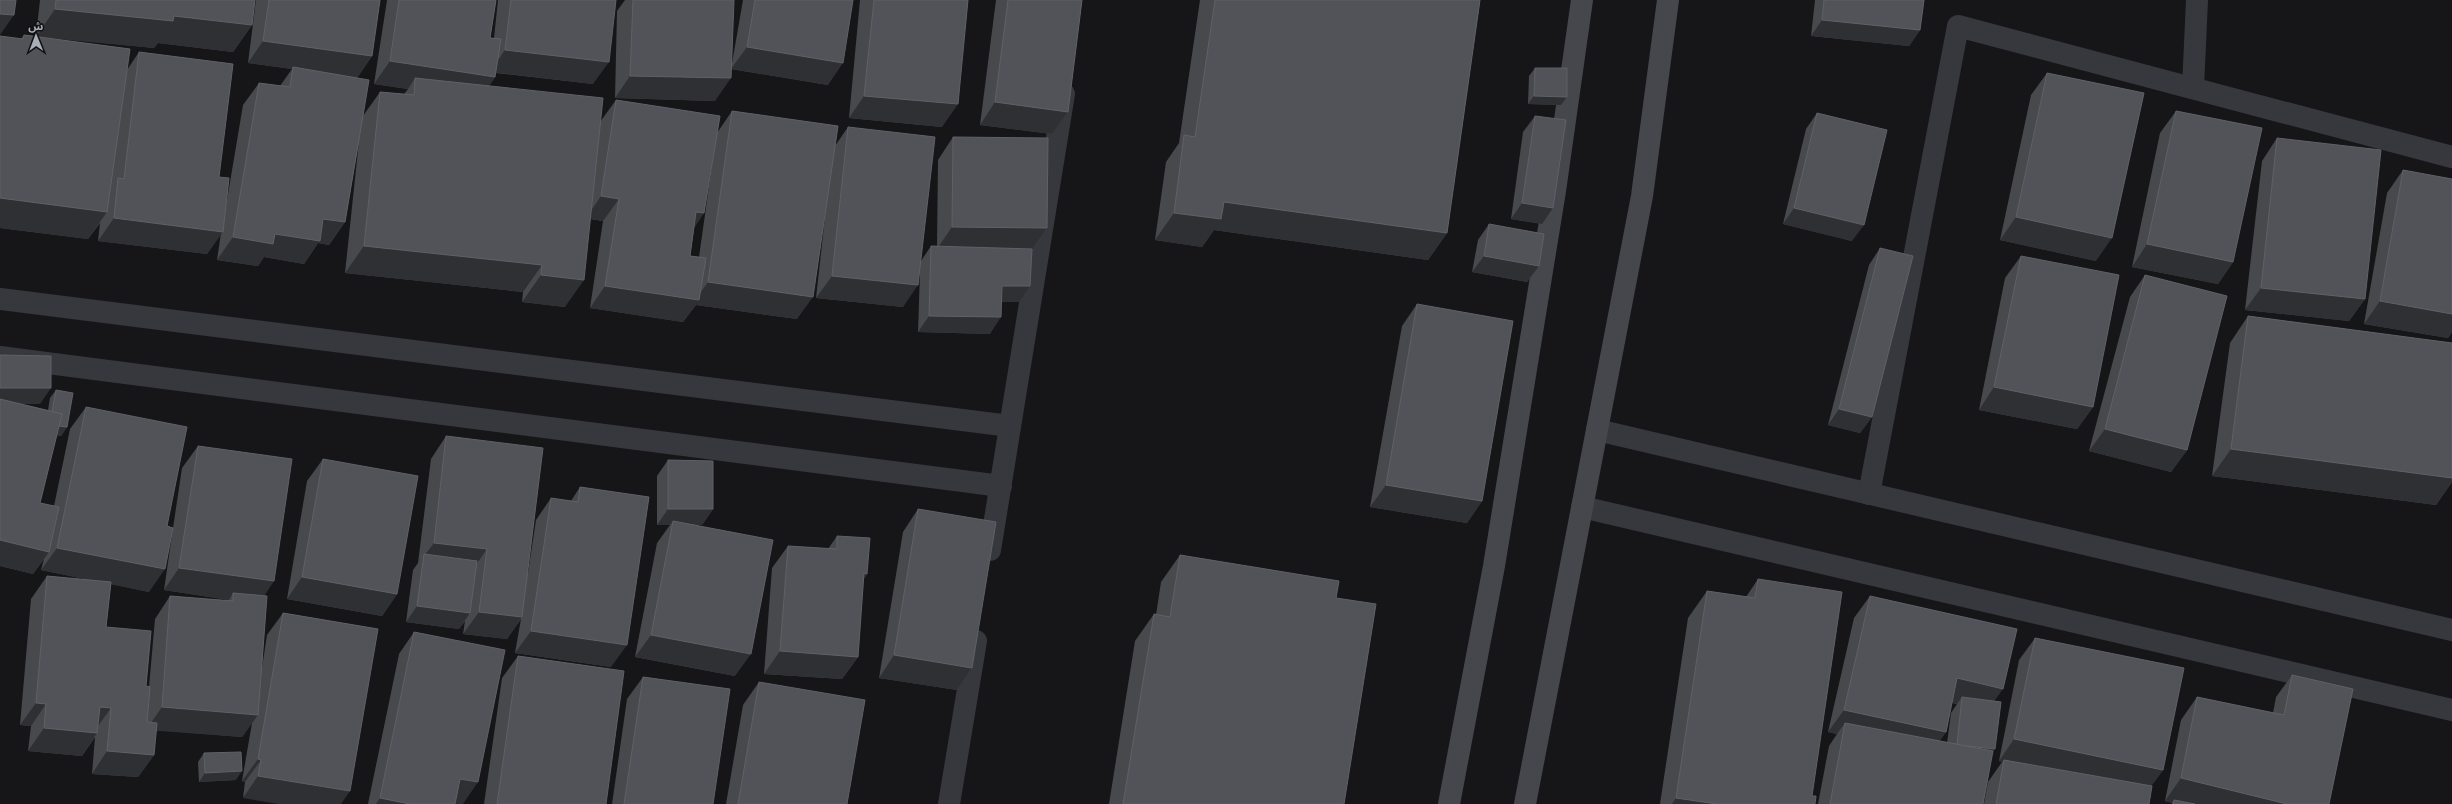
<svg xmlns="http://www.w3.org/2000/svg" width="2452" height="804" viewBox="0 0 2452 804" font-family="Roboto,'Noto Sans Arabic',sans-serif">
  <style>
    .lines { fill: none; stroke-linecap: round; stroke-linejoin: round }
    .street { stroke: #37383d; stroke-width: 22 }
    .secondary { stroke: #45474d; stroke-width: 22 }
    .wall { fill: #47494d; fill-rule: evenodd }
    .shaded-wall { fill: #2f3033 }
    .building { fill: #525359; stroke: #5f6168 }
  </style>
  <rect width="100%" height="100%" fill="#161618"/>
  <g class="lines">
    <!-- street -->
    <g class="street">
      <path d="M2193 88 2197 0"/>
      <path d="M0 299 1010 426"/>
      <path d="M0 357 1001 486"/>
      <path d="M1597 430 2452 630"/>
      <path d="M1869 494 1958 26 2452 157"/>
      <path d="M1582 507 2452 710"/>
      <path d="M990 550 1064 94"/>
      <path d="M949 804 976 641"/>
    </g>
    <!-- secondary -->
    <g class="secondary">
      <path d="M1449 804 1494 566 1555 191 1582 0"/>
      <path d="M1525 804 1642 196 1668 0"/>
    </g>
  </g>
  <!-- wall -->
  <g class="wall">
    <path d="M40 0H255L252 25 233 52 158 43 154 48 45 37 127 70 139 52 219 177 225 212 243 105 259 83 280 86 292 69 248 63 256 0H380L372 56 357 78 363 116 380 92 404 94 408 89 374 84 387 0H496L490 38H494L498 0H616L593 84 496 73 495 77 489 86 600 122 616 100 717 133 732 111 835 146 848 127 921 261 931 246H937L938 160 953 137 1032 249 1019 302H1002L990 334 918 332 920 272 903 307 816 298 827 199 797 319 696 305 683 322 590 308 603 221 590 219 565 307 522 302 523 292 345 273 359 141 345 222 329 245 318 243 304 264 264 257 258 266 217 260 221 233 207 254 98 241 100 223 88 239 0 228V36L21 39 24 35 36 36ZM714 151 699 257 690 256 694 228Z"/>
    <path d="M625 0H734L731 69 743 0H853L828 85 731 69 715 101 615 98 617 11Z"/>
    <path d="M860 0H968L942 127 849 118Z"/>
    <path d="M996 0H1082L1068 112 1052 134 980 125Z"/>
    <path d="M1200 0H1480L1447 233 1428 260 1214 230 1202 247 1155 240 1166 162 1179 143Z"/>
    <path d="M1815 0H1924L1920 30 1909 46 1811 36Z"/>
    <path d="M1535 68 1561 105 1528 104 1529 76Z"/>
    <path d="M2047 73 2096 261 2000 240 2031 95Z"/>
    <path d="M2176 111 2233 262 2218 284 2132 267 2160 133Z"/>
    <path d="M1817 113 1852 241 1783 224 1806 129Z"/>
    <path d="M1535 116 1542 224 1511 219 1523 132Z"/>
    <path d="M2277 138 2365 299 2349 321 2245 310 2262 161Z"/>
    <path d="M2403 170 2452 179V332L2448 338 2364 324 2387 193Z"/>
    <path d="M1489 224 1539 266 1527 282 1472 272 1478 240Z"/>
    <path d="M1880 248 1872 417 1860 433 1828 425 1869 265Z"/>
    <path d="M2021 256 2093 407 2077 429 1979 410 2005 278Z"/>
    <path d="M2145 275 2187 450 2171 472 2089 451 2130 297Z"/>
    <path d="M1417 304 1482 501 1467 523 1370 507 1402 326Z"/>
    <path d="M2248 316 2452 343V482L2436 505 2212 476 2230 343Z"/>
    <path d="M0 355 40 404H22L48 410 50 398 56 390 67 427 61 436 57 435 40 503 54 506 70 429 86 407 167 526 173 528 182 468 198 446 264 596 262 668 267 635 283 613 378 629 243 798 245 782 242 781 252 723 242 737 156 730 154 755 138 777 92 774 95 737 82 756 28 751 31 726 20 725 31 599 47 576 90 580 41 570 44 559 33 574 0 566ZM173 528 164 590 229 600 228 601 170 596 155 619 149 687 146 686 106 627 111 584 149 592Z"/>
    <path d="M446 436 528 573 536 520 551 498 571 501 580 487 611 667 515 653 521 619 507 639 463 634 465 621 459 629 406 622 413 570 418 563 431 459Z"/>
    <path d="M323 459 397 594 382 616 287 599 307 481Z"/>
    <path d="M668 460 713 509 702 525H695L735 676 635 657 657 543 670 525H657V476Z"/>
    <path d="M918 509 972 668 957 690 879 678 903 532Z"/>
    <path d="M837 536 867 574 863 580 858 657 842 679 764 674 772 568 788 546 828 549Z"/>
    <path d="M1180 555 1336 598 1344 804H1109L1135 641 1154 614 1156 615 1161 582Z"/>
    <path d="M1758 579 1812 796 1815 804H1660L1688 618 1707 591 1746 597Z"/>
    <path d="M1870 596 1994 701 1992 753 1983 804H1818L1829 746 1837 734 1828 732 1854 618ZM1952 703 1957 704 1951 713 1947 743 1939 741 1946 732Z"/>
    <path d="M414 632 463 804 455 803V804H368L399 654Z"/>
    <path d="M2035 638 2163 770 2151 786 2149 804H1984L1988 782 2002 762 1999 761 2019 660Z"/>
    <path d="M518 656 606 804H484L502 678Z"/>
    <path d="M2292 675 2329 804H2172V803L2165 801 2181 720 2197 697 2273 713 2276 697Z"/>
    <path d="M643 677 713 804H612L627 699Z"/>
    <path d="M759 682 847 804H726L743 705Z"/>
    <path d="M204 753 236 780 199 782 198 762Z"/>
  </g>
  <!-- shaded-wall -->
  <g class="shaded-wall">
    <path d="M55 9 174 16 252 25 233 52 158 43 154 48 36 37Z"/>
    <path d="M0 14 14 15 0 35Z"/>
    <path d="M1822 20 1920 30 1909 46 1811 36Z"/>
    <path d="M263 41 372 56 357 78 293 67 292 69 248 63Z"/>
    <path d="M747 47 843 63 828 85 731 69Z"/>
    <path d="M505 50 609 62 593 84 490 72Z"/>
    <path d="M390 61 495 77 480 100 415 78 408 89 374 84Z"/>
    <path d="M630 76 731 78 715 101 615 98Z"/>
    <path d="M864 96 958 104 942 127 849 118Z"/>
    <path d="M1534 96 1567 97 1561 105 1528 104Z"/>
    <path d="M995 102 1068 112 1052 134 980 125Z"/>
    <path d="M601 196 619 199 603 221 586 218Z"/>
    <path d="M0 198 107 212 88 239 0 228Z"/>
    <path d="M1224 202 1447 233 1428 260 1214 230 1202 247 1155 240 1174 213Z"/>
    <path d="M1522 203 1553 208 1542 224 1511 219Z"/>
    <path d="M1794 208 1864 225 1852 241 1783 224Z"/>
    <path d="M696 212 704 213 689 236Z"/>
    <path d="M2016 217 2112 238 2096 261 2000 240Z"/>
    <path d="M114 218 223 232 207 254 98 241Z"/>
    <path d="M323 219 345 222 329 245 318 243 304 264 264 257 258 266 217 260 233 237 275 234Z"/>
    <path d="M952 227 1047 228 1031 250 937 249Z"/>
    <path d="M2147 244 2233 262 2218 284 2132 267Z"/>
    <path d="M364 246 542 265 523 292 345 273Z"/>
    <path d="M1484 256 1539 266 1527 282 1472 272Z"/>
    <path d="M541 275 584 280 565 307 522 302Z"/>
    <path d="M832 276 918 285 903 307 816 298Z"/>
    <path d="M708 282 813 297 797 319 696 305 683 322 590 308 605 286 696 299Z"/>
    <path d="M1002 286H1030L1019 302H991Z"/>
    <path d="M2261 288 2365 299 2349 321 2245 310Z"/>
    <path d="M2380 301 2452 314V332L2448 338 2364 324Z"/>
    <path d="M929 316 1001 317 990 334 918 332Z"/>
    <path d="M1994 387 2093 407 2077 429 1979 410Z"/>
    <path d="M0 388H51L40 404H0Z"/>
    <path d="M1839 409 1872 417 1860 433 1828 425Z"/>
    <path d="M50 424 67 427 61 436 44 433Z"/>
    <path d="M2105 429 2187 450 2171 472 2089 451Z"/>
    <path d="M2231 449 2452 478V482L2436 505 2212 476Z"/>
    <path d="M1386 485 1482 501 1467 523 1370 507Z"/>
    <path d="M668 509H713L702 525H672L673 521 670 525H657Z"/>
    <path d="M0 540 49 552 33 574 0 566Z"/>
    <path d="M434 543 487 549 471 572 424 556Z"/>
    <path d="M57 548 165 569 149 592 41 570Z"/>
    <path d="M179 568 274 581 259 604 233 593 229 600 164 590Z"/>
    <path d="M864 573 867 574 852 596Z"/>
    <path d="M302 577 397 594 382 616 287 599Z"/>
    <path d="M417 606 470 613 459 629 406 622Z"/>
    <path d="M479 612 522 617 507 639 463 634Z"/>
    <path d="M531 631 627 645 611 667 515 653Z"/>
    <path d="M651 635 751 654 735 676 635 657Z"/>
    <path d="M780 651 858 657 842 679 764 674Z"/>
    <path d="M894 655 972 668 957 690 879 678Z"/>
    <path d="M1957 678 2003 689 1987 711 1962 697 1957 704 1942 701Z"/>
    <path d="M36 703 46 704 31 726 20 725Z"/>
    <path d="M100 707 111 708 95 730Z"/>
    <path d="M162 707 258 715 242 737 146 730Z"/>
    <path d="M1844 710 1946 732 1930 755 1845 723 1837 734 1828 732Z"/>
    <path d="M44 728 97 733 82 756 28 751Z"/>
    <path d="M2014 739 2163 770 2147 792 2004 760 2002 762 1999 761Z"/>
    <path d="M1957 745 1995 749 1984 766Z"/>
    <path d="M107 751 154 755 138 777 92 774Z"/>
    <path d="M258 759 261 760 245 782 242 781Z"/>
    <path d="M242 771 236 780 199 782 205 773Z"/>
    <path d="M258 776 350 791 341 804H278L243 798Z"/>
    <path d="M2181 778 2287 804H2178L2174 800 2172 803 2165 801Z"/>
    <path d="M460 779 478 782 463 804H458L444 801Z"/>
    <path d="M380 798 410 804H376Z"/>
    <path d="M1676 798 1717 804H1672Z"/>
  </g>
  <!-- building -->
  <g class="building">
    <path d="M0 0H16L14 15 0 14Z"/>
    <path d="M56 0H255L252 25 174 16 173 21 55 9Z"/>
    <path d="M269 0H380L372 56 263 41Z"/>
    <path d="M399 0H496L490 38 501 39 495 77 390 61Z"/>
    <path d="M511 0H616L609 62 505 50Z"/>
    <path d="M633 0H734L731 78 630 76Z"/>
    <path d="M755 0H853L843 63 747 47Z"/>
    <path d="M874 0H968L958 104 864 96Z"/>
    <path d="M1008 0H1082L1068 112 995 102Z"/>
    <path d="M1215 0H1480L1447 233 1224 202 1221 219 1174 213 1184 135 1195 137Z"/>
    <path d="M1824 0H1924L1920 30 1822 20Z"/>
    <path d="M24 35 130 49 107 212 0 198V36L23 39Z"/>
    <path d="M139 52 233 64 219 177 229 178 223 232 114 218 118 178 124 179Z"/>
    <path d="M293 67 369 80 345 222 323 219 320 241 275 234 273 244 233 237 259 83 290 87Z"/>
    <path d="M1535 68H1567V97L1534 96Z"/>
    <path d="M2047 73 2144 93 2112 238 2016 217Z"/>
    <path d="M415 78 603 98 584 280 541 275 542 265 364 246 380 92 414 95Z"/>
    <path d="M616 100 720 116 704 213 696 212 690 256 706 258 699 300 605 286 619 199 601 196Z"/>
    <path d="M732 111 838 126 813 297 708 282Z"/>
    <path d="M2176 111 2262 128 2233 262 2147 244Z"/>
    <path d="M1817 113 1887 130 1864 225 1794 208Z"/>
    <path d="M1535 116 1566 120 1553 208 1522 203Z"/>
    <path d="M848 127 935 137 918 285 832 276Z"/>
    <path d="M953 137 1048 138 1047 228 952 227Z"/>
    <path d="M2277 138 2381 150 2365 299 2261 288Z"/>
    <path d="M2403 170 2452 179V314L2380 301Z"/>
    <path d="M1489 224 1544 234 1539 266 1484 256Z"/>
    <path d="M931 246 1032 249 1030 286H1002L1001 317 929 316Z"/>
    <path d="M1880 248 1913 256 1872 417 1839 409Z"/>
    <path d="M2021 256 2119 275 2093 407 1994 387Z"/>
    <path d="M2145 275 2227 296 2187 450 2105 429Z"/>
    <path d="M1417 304 1513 321 1482 501 1386 485Z"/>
    <path d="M2248 316 2452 343V478L2231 449Z"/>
    <path d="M0 355 51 356V388H0Z"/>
    <path d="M56 390 73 393 67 427 59 426 62 414 52 412Z"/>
    <path d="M0 399 62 414 40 503 59 507 49 552 0 540Z"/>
    <path d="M86 407 187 427 167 526 173 528 165 569 57 548Z"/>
    <path d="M446 436 543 448 522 617 479 612 487 549 434 543Z"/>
    <path d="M198 446 292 459 274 581 179 568Z"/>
    <path d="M323 459 418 476 397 594 302 577Z"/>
    <path d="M668 460 713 461V509H668Z"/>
    <path d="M580 487 649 497 627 645 531 631 551 498 578 502Z"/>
    <path d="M918 509 996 522 972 668 894 655Z"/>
    <path d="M673 521 773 540 751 654 651 635Z"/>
    <path d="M837 536 870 538 867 574 864 573 858 657 780 651 788 546 837 549Z"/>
    <path d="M424 554 477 561 470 613 417 606Z"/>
    <path d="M1180 555 1339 581 1336 598 1376 604 1344 804H1123L1154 614 1170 617Z"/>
    <path d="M47 576 111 582 106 627 151 631 146 686 150 687 147 722 157 723 154 755 107 751 111 708 100 707 97 733 44 728 46 704 36 703Z"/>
    <path d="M1758 579 1842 592 1812 796H1816L1815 804H1717L1676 798 1707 591 1755 598Z"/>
    <path d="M233 593 267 596 258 715 162 707 170 596 233 601Z"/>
    <path d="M1870 596 2017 629 2003 689 1957 678 1946 732 1844 710Z"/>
    <path d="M283 613 378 629 350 791 258 776 261 760 258 759Z"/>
    <path d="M414 632 505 650 478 782 460 779 455 804H410L380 798Z"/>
    <path d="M2035 638 2184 668 2163 770 2014 739Z"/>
    <path d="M518 656 624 671 606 804H497Z"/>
    <path d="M2292 675 2353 689 2329 804H2287L2181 778 2197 697 2284 715Z"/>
    <path d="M643 677 730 689 713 804H624Z"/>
    <path d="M759 682 865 700 847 804H738Z"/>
    <path d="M1962 697 2001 702 1995 749 1957 745Z"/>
    <path d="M1845 723 1993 751 1983 804H1830Z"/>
    <path d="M241 752 242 771 205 773 204 753Z"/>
    <path d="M2004 760 2152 786 2149 804H1996Z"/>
    <path d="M2174 800 2195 804H2173Z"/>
  </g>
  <!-- north arrow -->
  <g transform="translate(36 36) rotate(359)" stroke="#111113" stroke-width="3" paint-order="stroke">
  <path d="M0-3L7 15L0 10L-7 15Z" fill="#a8adb8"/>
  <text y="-6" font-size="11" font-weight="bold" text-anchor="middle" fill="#a8adb8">ش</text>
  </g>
</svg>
